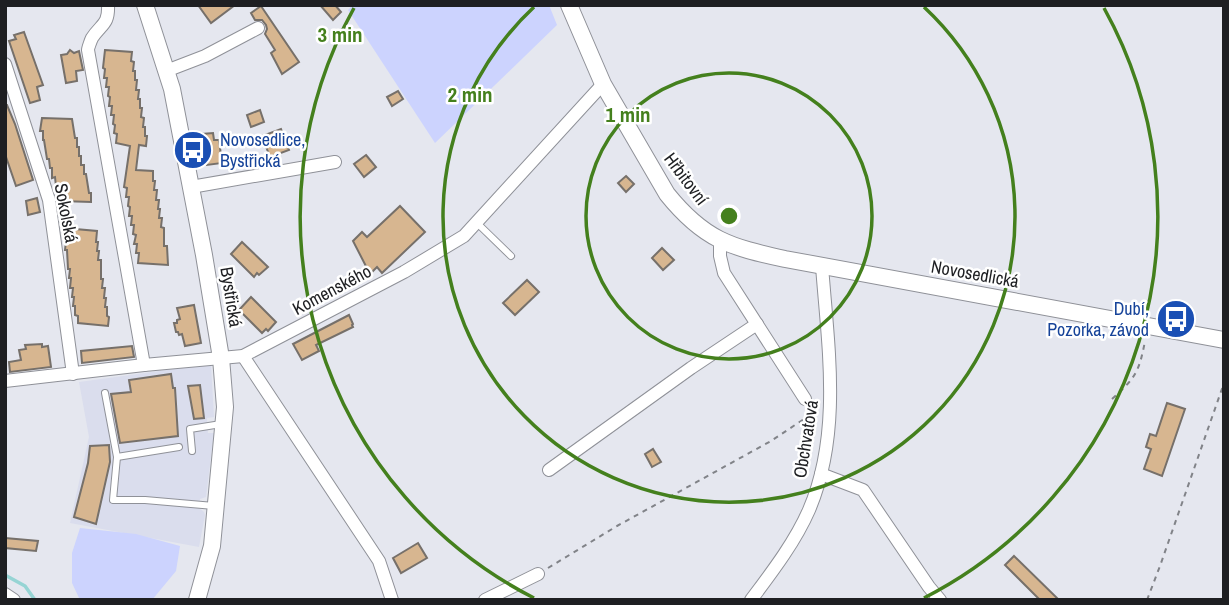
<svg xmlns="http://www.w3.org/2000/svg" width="1229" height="605" viewBox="0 0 1229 605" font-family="'Archivo Narrow',sans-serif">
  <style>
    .built { fill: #dadded }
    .green { fill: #ccd3fe }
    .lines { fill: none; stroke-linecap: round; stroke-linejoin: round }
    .stream { stroke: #96d4d4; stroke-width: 3.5 }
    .building { fill: #d7b690; stroke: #76706a; stroke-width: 2 }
    .service-casing { stroke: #8f9198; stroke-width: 8 }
    .minor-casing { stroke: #8f9198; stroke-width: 14 }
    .tertiary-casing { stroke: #8f9198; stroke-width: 18 }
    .path { stroke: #818388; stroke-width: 2; stroke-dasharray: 5 5; stroke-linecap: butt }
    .service { stroke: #fff; stroke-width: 6 }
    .minor { stroke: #fff; stroke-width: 12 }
    .tertiary { stroke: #fff; stroke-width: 16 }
    .ring { fill: none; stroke: #44801d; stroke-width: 3.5 }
    .labels { text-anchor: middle; stroke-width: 5; stroke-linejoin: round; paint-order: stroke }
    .transit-label { font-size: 18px; fill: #164399; stroke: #fff; text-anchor: start }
    .street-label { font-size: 18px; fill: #1e1f22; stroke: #fff }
    .centre { fill: #44801d; stroke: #fff; stroke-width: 3.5 }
    .ring-label { font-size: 21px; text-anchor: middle; font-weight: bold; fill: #44801d; stroke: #fff; stroke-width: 5; stroke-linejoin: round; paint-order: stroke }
  </style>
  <rect width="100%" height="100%" fill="#e5e7ef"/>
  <!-- built -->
  <path class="built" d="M211 364 214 417 207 418 208 433H214L206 497 200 499 199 508 204 512 205 515 199 547 70 523 89 437 79 382Z"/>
  <!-- green -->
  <g class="green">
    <path d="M353 5H549L557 25 435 143 348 10Z"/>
    <path d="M80 528 136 534 180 546 176 571 152 600H80L72 583V553Z"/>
  </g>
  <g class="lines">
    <!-- stream -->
    <path class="stream" d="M5 575 25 586 35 600"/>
  </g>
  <!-- building -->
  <g class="building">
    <path d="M198 5H235L211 23Z"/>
    <path d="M320 5H335L341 12 333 20Z"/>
    <path d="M261 6 299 62 282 74 271 53 275 50 265 34 267 29 266 25 262 20H255L251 13Z"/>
    <path d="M24 32 43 85 37 87 40 100 30 103 9 41 16 39 14 35Z"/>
    <path d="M70 50 74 53 79 51 83 70 76 71 77 81 66 83 61 55 67 54Z"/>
    <path d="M105 50 132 52 131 61 134 62 133 71H135V80H137L136 90H139L138 99H140V108H142L141 117 144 118 143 127H145V136H147L146 146 139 145 136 170 153 171V181H155L154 190H157L156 200H159L158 209H160L159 218H162L161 227 164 228V246H167L168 265 138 263 139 253H136L137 244H134L136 235 133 234 134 225H131L132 216H129L130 207 128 206 129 197H126L127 188 124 187 130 146 116 143 117 134 114 133 115 125 113 124 114 115H111L112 106H109L110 97 108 96 109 87H106L107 78H104L105 69 103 68Z"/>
    <path d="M398 91 403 99 392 106 387 97Z"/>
    <path d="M5 105H7L15 124 33 180 16 186 5 154Z"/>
    <path d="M260 110 264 122 251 127 247 115Z"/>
    <path d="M42 118 72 119 75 138H77V147H79V156H81V165H84V174H86L89 193H91V202L61 201V195L57 196 55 177 52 178V168H50L49 159H47L44 140H43V131H40Z"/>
    <path d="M281 129 289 150 270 157 262 136Z"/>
    <path d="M213 133 214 140H219L222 163 207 165 202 134Z"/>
    <path d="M366 155 376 167 364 177 354 164Z"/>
    <path d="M626 176 634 184 626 192 618 183Z"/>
    <path d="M37 198 40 212 28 215 26 201Z"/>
    <path d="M400 206 425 232 382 273 377 267 370 274 353 241 362 232 367 237Z"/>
    <path d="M64 228 97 231 96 242H98L97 251H99L98 260H101V279H103L102 288H105L104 298H106L105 307H107V316L109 317 108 326 78 323V316L75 315V306H73L74 297H72L73 288H70L71 278H69L70 269H68L67 250H65L66 241H64Z"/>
    <path d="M242 242 268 267 259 275 257 273 254 277 231 254Z"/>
    <path d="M662 248 674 260 663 270 652 258Z"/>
    <path d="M527 280 539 292 515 315 503 303Z"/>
    <path d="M251 297 276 322 268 331 266 329 262 333 239 310Z"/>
    <path d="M194 305 201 343 185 346 182 334 179 335 178 332H176L174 323H177V320L180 319 177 308Z"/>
    <path d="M349 315 353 324 352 325 353 327 316 345 319 351 302 360 293 344Z"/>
    <path d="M42 344V347L48 346 51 367 10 372 9 362 21 360 19 350 26 349 25 345Z"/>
    <path d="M132 346 134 357 82 363 81 351Z"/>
    <path d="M171 374 173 388H175L178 436 120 443 111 394 131 392 129 380Z"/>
    <path d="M200 385 204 418 194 419 188 386Z"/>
    <path d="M1167 403 1185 409 1162 476 1144 469 1151 449 1146 447 1150 434 1156 436Z"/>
    <path d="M109 445 110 462 96 524 74 517 88 463 90 446Z"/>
    <path d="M653 449 661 462 652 467 645 454Z"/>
    <path d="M5 538 38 541 36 551 5 548Z"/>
    <path d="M418 543 427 558 401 573 393 558Z"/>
    <path d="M1014 556 1059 600H1040L1005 565Z"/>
  </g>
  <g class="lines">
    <!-- service casing -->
    <g class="service-casing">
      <g id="service">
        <path d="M476 222 511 256"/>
        <path d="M105 393 117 457 113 500H145L214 506"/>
        <path d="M192 451 190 429 221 424"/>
        <path d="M117 457 179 447"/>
      </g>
    </g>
    <!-- minor casing -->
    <g class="minor-casing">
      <g id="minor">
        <path d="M108 5C109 25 101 24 92 38 91 40 88 48 88 50L144 365"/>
        <path d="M5 64 49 200 73 374"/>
        <path d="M166 71 205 56 258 28"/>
        <path d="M191 187 335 162"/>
        <path d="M720 241V256L724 273 805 399"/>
        <path d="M243 356 379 561 392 600"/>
        <path d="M5 381 144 365 243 356 404 272 464 236 603 84"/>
        <path d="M549 470 691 368 757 324"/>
        <path d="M821 474 863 490 929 587 940 600"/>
        <path d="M5 594 14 600"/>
        <path d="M485 600 538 574"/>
        <path d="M751 600C772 572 795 542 809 510 842 433 828 347 822 266"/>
      </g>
    </g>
    <!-- tertiary casing -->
    <g class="tertiary-casing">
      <g id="tertiary">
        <path d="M145 5 172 89 204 255 221 358 225 407 212 546 197 600"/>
        <path d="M569 5 603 84 667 194C704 240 730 247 785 259L1224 340"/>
      </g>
    </g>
    <!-- path -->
    <g class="path">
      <path d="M1112 399C1135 378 1139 373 1145 341"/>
      <path d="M548 568 617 526 771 441 813 413"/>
      <path d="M1147 600 1160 566 1224 383"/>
    </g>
    <!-- service -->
    <use href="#service" class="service"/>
    <!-- minor -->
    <use href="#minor" class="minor"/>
    <!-- tertiary -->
    <use href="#tertiary" class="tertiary"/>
  </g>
  <!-- distance rings -->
  <g class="ring">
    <circle cx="729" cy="216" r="143"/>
    <path d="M924 7A286 286 0 1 1 534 7"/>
    <path d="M534 598A429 429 0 0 1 354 8M1104 8A429 429 0 0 1 924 598"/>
  </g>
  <!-- icons -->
  <defs>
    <g id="bus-disc" transform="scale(2.0125)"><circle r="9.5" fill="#1a4fb4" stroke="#fff"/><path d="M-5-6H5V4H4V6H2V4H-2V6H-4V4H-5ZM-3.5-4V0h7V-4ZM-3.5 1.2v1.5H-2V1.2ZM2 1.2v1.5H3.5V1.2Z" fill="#fff"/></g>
  </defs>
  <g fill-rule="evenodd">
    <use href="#bus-disc" x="193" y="150"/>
    <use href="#bus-disc" x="1176" y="319"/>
  </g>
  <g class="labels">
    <!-- transit labels -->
    <g class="transit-label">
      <text x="220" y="146">Novosedlice,<tspan x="220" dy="21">Bystřická</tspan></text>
      <text x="1149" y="315" text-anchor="end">Dubí,<tspan x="1149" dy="21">Pozorka, závod</tspan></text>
    </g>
    <!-- street labels -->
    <g class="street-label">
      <text transform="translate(686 179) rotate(53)" y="6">Hřbitovní</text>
      <text transform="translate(66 213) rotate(79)" y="6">Sokolská</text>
      <text transform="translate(975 274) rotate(10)" y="6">Novosedlická</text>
      <text transform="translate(332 290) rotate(-28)" y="6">Komenského</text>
      <text transform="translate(231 297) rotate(81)" y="6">Bystřická</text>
      <text transform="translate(806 439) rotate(-81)" y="6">Obchvatová</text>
    </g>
  </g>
  <circle cx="729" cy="216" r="10" class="centre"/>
  <g class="ring-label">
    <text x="340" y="42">3 min</text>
    <text x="470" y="102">2 min</text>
    <text x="628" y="122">1 min</text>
  </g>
  <!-- border -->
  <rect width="1229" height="605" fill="none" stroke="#1e1f22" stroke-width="14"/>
</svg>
